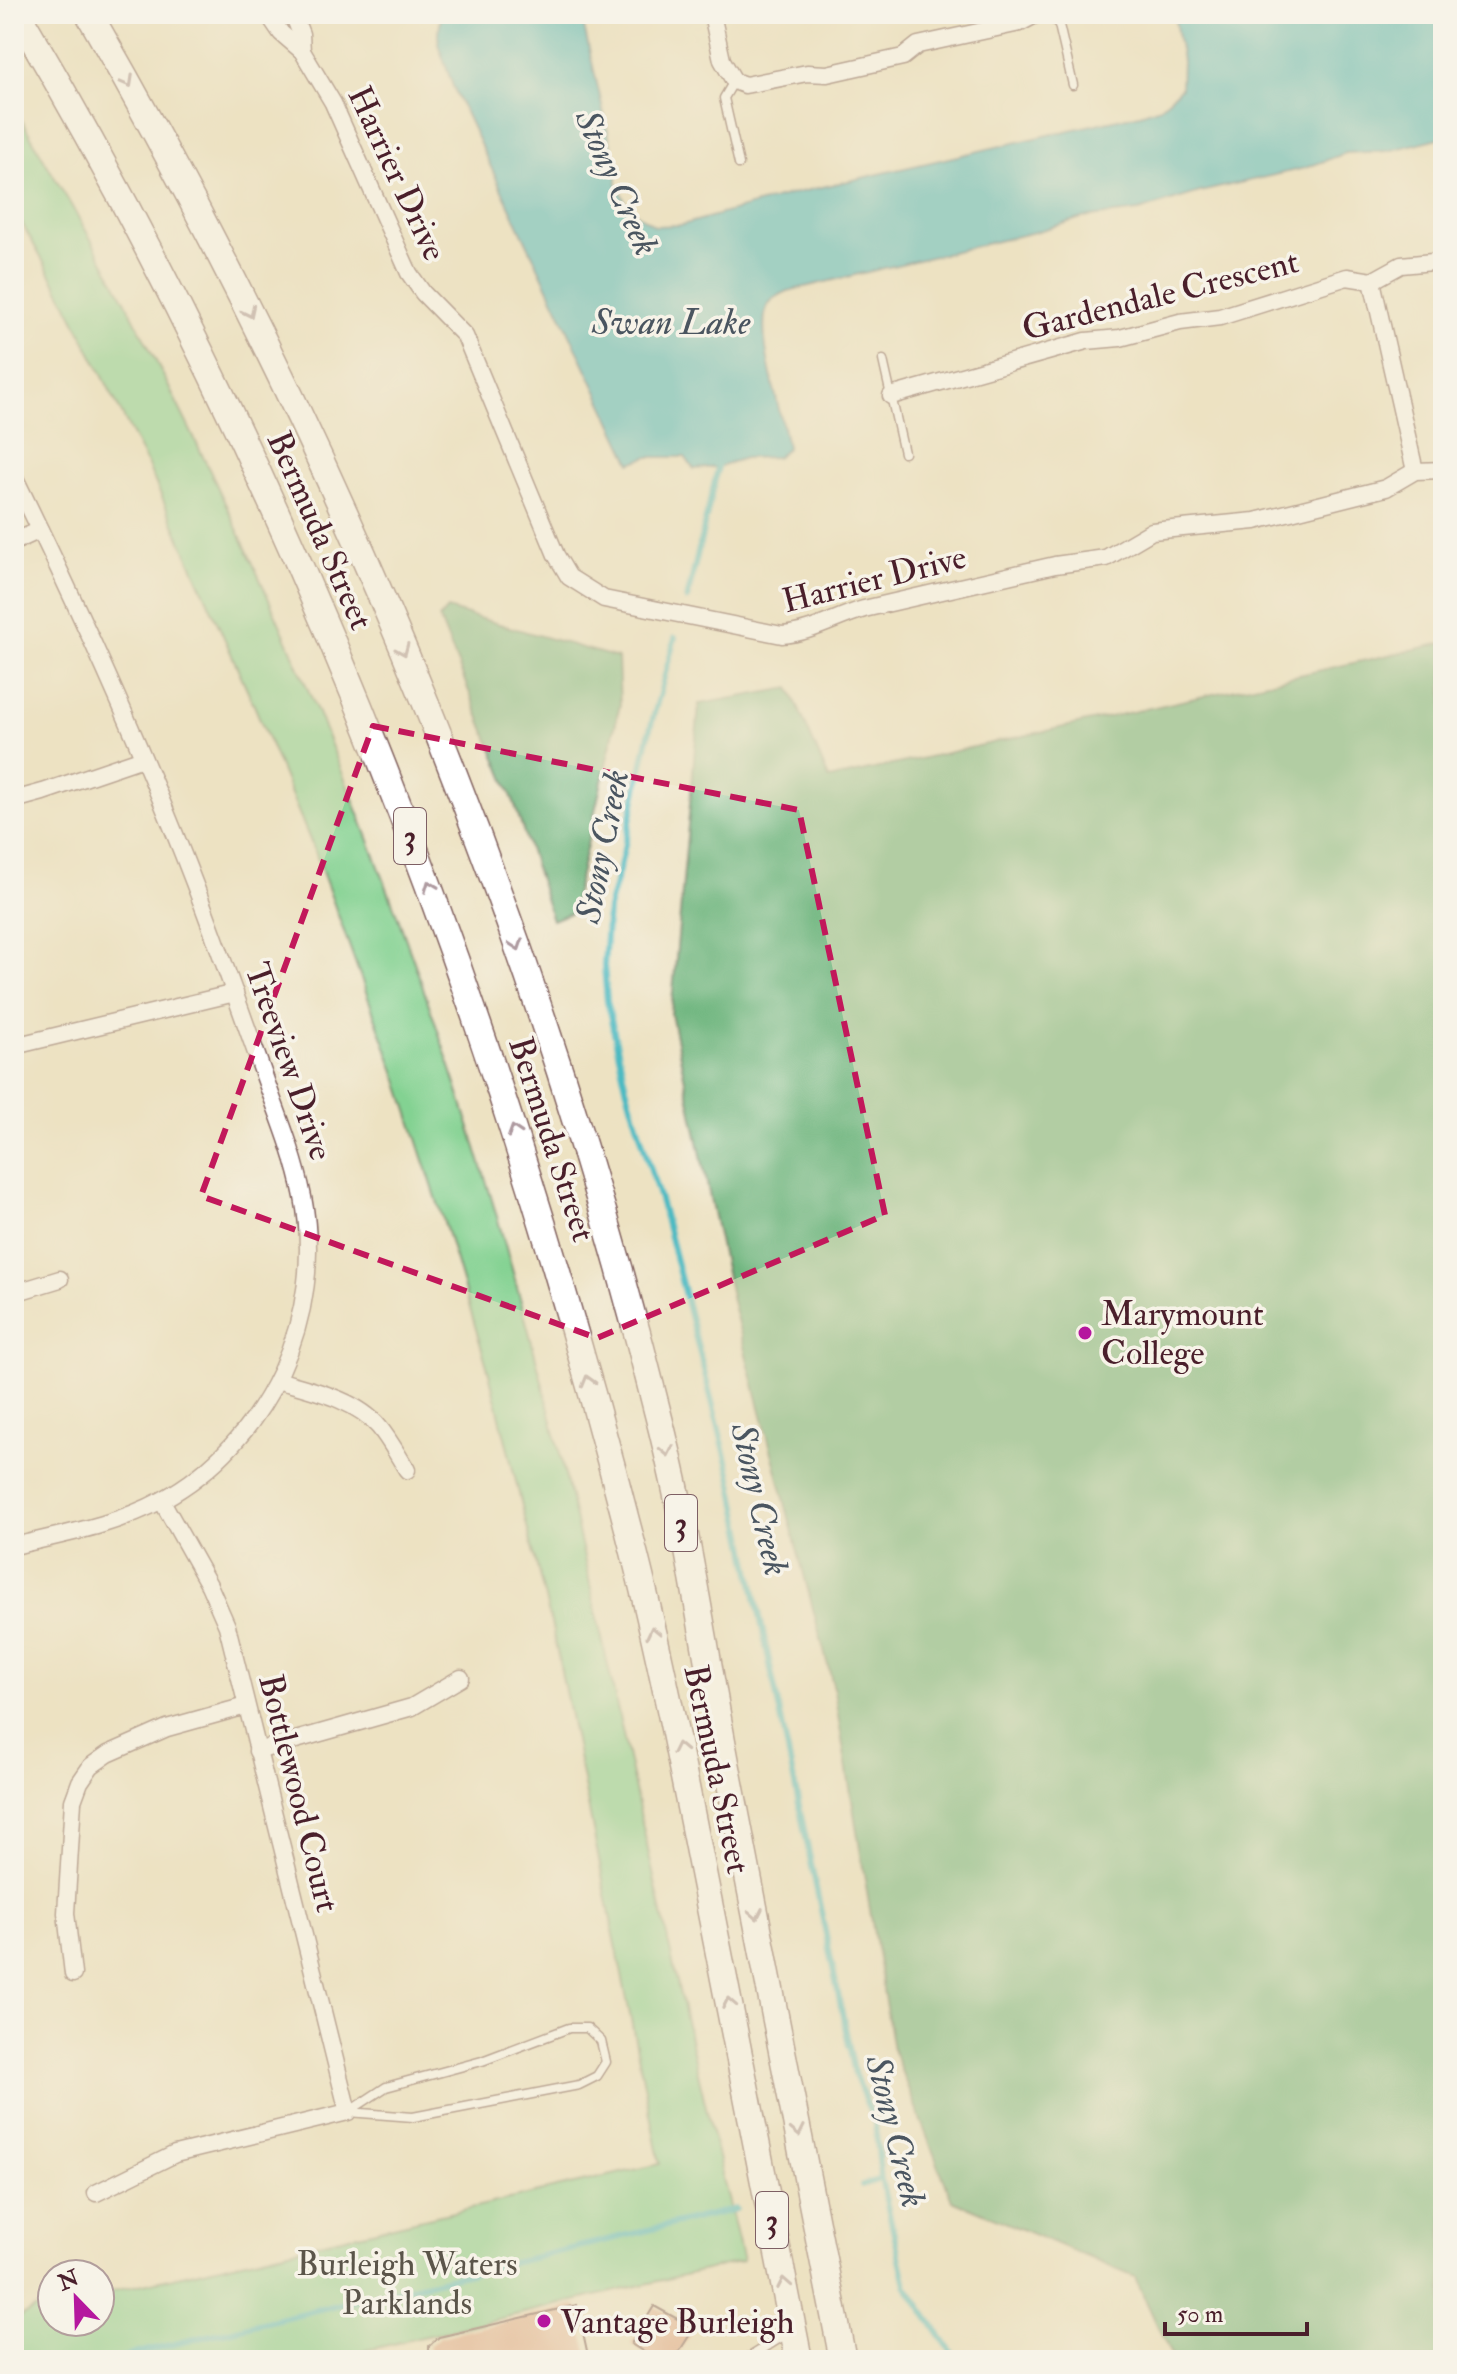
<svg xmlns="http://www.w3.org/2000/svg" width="1457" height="2374" viewBox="0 0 1457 2374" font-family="'IM FELL Double Pica',serif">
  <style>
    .green { fill: #83d292; stroke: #66785e; stroke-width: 2 }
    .forest { fill: #6ab47c; stroke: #5a6a54; stroke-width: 2 }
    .water { fill: #4bbac2; stroke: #4a6c76; stroke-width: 2 }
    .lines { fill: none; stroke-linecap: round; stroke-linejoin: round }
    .stream { stroke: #4bbac2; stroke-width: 6 }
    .building { fill: #df9e7d }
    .service-casing { stroke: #836360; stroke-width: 11 }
    .minor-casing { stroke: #836360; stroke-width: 19 }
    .primary-casing { stroke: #836360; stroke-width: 29 }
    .service { stroke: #fff; stroke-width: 8 }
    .minor { stroke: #fff; stroke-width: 16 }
    .primary { stroke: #fff; stroke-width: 26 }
    .oneway { stroke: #ae9aa0 }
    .marked { fill: none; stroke: #c2185b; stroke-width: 6; stroke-dasharray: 16 10; stroke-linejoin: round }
    .poi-dot { fill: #b5179e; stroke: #f7f3e8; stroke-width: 3 }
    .labels { text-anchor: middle; stroke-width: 7; stroke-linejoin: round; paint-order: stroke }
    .shield { fill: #f7f3e8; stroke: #7e5f64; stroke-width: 2 }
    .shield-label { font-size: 32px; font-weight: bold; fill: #4a1f2b }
    .street-label { font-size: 34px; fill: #4a1f2b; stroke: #f7f3e8 }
    .poi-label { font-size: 34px; fill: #4a1f2b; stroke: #f7f3e8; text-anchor: start }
    .park-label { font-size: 34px; fill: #5b554a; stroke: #f7f3e8 }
    .water-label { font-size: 36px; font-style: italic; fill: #4a5560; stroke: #f7f3e8 }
  </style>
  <rect width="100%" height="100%" fill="#f7f3e8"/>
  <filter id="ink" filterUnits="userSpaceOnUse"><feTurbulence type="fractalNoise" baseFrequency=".0125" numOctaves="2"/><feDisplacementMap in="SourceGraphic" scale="16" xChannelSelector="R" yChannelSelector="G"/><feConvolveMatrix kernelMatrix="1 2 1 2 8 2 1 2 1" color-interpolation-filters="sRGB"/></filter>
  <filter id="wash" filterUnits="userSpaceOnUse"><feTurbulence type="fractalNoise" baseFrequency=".006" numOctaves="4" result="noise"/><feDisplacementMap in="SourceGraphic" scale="32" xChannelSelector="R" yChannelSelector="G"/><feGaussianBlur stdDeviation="1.8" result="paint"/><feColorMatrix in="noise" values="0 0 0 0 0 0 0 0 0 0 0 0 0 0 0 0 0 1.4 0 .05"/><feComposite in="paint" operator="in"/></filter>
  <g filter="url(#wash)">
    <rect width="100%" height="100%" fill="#ede2c2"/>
    <!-- green -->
    <path class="green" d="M14 106C52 177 97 244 133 316 275 591 395 881 485 1177 564 1434 613 1697 672 1959 694 2060 719 2161 743 2261L325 2360H14V2320L35 2309 52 2305V2322H100V2294L660 2164 553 1631 489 1373 446 1228 396 1074 315 852 254 705 148 466 63 297 14 209Z"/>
    <!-- forest -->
    <g class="forest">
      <path d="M447 609 618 658 620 705 571 913 552 920 514 802 439 618Z"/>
      <path d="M1443 643V2360H1180L1170 2353 1135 2277 952 2200 893 2050 833 1685 732 1301 671 1014 699 704 790 688 829 779Z"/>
    </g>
    <!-- water -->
    <path class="water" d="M441 14H581L617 171V184L627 205 637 214 655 226 682 225 796 193 1140 114 1160 107 1181 88 1182 61 1174 14H1443V137L1388 151 1346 153 1305 168 1200 192 1139 211 1082 218 1035 232 788 291C781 294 772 298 768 305 754 332 783 415 787 448L776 457 744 458 718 467 694 469 685 457H647L631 463 454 89 438 44Z"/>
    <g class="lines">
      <!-- stream -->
      <g class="stream">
        <path d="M687 599 718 467 715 462"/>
        <path d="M675 638 650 729 620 867 608 908 604 966 607 1001 626 1087 663 1210 730 1472 855 2075 875 2123 881 2179 906 2285 957 2360"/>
        <path d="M862 2185 881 2179"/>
        <path d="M119 2360 133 2354 736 2209"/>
      </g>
    </g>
    <g id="blocks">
      <!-- building -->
      <g class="building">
        <path d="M577 2305 589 2360H429V2346L439 2337Z"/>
        <path d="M654 2306 694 2328 677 2355 657 2360 631 2344Z"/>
      </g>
    </g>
  </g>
  <g filter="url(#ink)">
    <use href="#blocks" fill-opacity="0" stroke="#836360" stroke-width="2"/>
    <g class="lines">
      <!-- service casing -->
      <g class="service-casing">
        <g id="service">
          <path d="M1051 14 1059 25 1073 85"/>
          <path d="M734 81 724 98 739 164"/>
          <path d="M883 360 904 453"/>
          <path d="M569 2028H587L601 2041 606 2062 597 2076 579 2085 413 2117 348 2112 386 2087 482 2061Z"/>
          <path d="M745 2360 788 2333"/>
        </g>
      </g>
      <!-- minor casing -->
      <g class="minor-casing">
        <g id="minor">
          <path d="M268 14 281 33 302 51 333 103 409 273 423 293 465 336 556 555 569 577 604 599 782 635C811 633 836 617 864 609L1055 565 1106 558 1152 531 1255 521 1386 488 1415 471 1443 470"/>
          <path d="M293 14 301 34 302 51"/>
          <path d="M712 14 722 60 734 81 745 85 807 73 827 74 903 57 918 45 1020 23 1037 14"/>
          <path d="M1372 281 1415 471"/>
          <path d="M891 396 1086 341 1120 338 1180 322 1220 317 1347 277 1372 281 1401 265 1443 261"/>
          <path d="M14 476C91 633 163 793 222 958 238 1003 254 1047 270 1092 283 1127 296 1161 303 1197 326 1315 268 1443 162 1500 116 1525 64 1534 14 1546"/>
          <path d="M14 542 40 530"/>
          <path d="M14 800 43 792 143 758"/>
          <path d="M14 1046 235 993"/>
          <path d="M14 1293 60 1279"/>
          <path d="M277 1380C311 1390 356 1399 379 1427 390 1440 398 1456 407 1470"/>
          <path d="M257 1751 412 1707 461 1678"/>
          <path d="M73 1974 66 1913 73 1801 80 1782 91 1766 108 1754 167 1728 246 1706"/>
          <path d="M96 2193 175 2154 348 2112 227 1626 209 1585 162 1501"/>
        </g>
      </g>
      <!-- primary casing -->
      <g class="primary-casing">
        <g id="primary">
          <path d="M18 14C298 488 495 1007 631 1540 663 1665 687 1792 712 1918 741 2066 770 2213 799 2360"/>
          <path d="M89 14C344 456 540 935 662 1430 690 1543 706 1659 728 1773 765 1969 805 2164 843 2360"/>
        </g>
      </g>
      <!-- service -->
      <use href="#service" class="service"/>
      <!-- minor -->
      <use href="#minor" class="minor"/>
      <!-- primary -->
      <use href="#primary" class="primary"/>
    </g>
    <!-- one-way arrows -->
    <defs><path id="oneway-chevron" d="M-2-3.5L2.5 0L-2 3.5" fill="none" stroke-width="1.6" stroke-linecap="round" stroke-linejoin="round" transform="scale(2)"/></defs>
    <g class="oneway">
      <use href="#oneway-chevron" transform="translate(128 82) rotate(61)"/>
      <use href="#oneway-chevron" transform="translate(249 312) rotate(64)"/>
      <use href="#oneway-chevron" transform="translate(403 650) rotate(67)"/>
      <use href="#oneway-chevron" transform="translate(430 886) rotate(-111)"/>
      <use href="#oneway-chevron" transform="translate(517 945) rotate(71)"/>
      <use href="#oneway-chevron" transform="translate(514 1131) rotate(-108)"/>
      <use href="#oneway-chevron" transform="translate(588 1381) rotate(-106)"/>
      <use href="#oneway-chevron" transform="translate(667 1451) rotate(78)"/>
      <use href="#oneway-chevron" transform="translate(653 1632) rotate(-103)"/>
      <use href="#oneway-chevron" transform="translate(679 1748) rotate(-102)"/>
      <use href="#oneway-chevron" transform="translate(756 1914) rotate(79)"/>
      <use href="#oneway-chevron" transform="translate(729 2003) rotate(-101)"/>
      <use href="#oneway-chevron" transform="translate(798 2131) rotate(78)"/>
      <use href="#oneway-chevron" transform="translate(784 2283) rotate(-101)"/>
    </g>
  </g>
  <!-- marked area -->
  <path d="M0 0H1457V2374H0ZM373 726 799 810 885 1215 597 1338 201 1196Z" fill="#ede2c2" fill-opacity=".55" fill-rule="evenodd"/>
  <path class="marked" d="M373 726 799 810 885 1215 597 1338 201 1196Z"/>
  <!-- markers -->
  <g class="poi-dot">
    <circle cx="1085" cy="1333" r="8"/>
    <circle cx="544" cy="2321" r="8"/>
  </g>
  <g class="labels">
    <!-- shield labels -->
    <g class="shield">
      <rect x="394" y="808" width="32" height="56" rx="6"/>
      <rect x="665" y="1495" width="32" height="56" rx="6"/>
      <rect x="756" y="2192" width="32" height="56" rx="6"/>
    </g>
    <g class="shield-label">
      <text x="410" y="847">3</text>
      <text x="681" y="1534">3</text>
      <text x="772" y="2231">3</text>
    </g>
    <!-- street labels -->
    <g class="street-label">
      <text transform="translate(398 173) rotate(65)" y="12">Harrier Drive</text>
      <text transform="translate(1160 294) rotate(-14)" y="12">Gardendale Crescent</text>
      <text transform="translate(321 530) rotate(66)" y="12">Bermuda Street</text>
      <text transform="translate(874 578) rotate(-14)" y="12">Harrier Drive</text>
      <text transform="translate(290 1061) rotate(71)" y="12">Treeview Drive</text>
      <text transform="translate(553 1139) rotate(72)" y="12">Bermuda Street</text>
      <text transform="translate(718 1769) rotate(78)" y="12">Bermuda Street</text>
      <text transform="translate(300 1793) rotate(76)" y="12">Bottlewood Court</text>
    </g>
    <!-- poi labels -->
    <g class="poi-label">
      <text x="1101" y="1325">Marymount<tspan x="1101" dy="39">College</tspan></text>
      <text x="560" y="2333">Vantage Burleigh</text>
    </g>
    <!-- park labels -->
    <g class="park-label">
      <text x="407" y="2275">Burleigh Waters<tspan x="407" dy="39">Parklands</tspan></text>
    </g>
    <!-- water labels -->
    <g class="water-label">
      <text transform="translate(618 182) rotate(66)" y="13">Stony Creek</text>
      <text x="671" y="334">Swan Lake</text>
      <text transform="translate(601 846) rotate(-79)" y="13">Stony Creek</text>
      <text transform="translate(761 1499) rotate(77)" y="13">Stony Creek</text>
      <text transform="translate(897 2131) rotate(76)" y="13">Stony Creek</text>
    </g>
  </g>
  <!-- margin -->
  <rect width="1457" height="2374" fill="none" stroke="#f7f3e8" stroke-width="48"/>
  <!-- north arrow -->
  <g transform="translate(76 2298) rotate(337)"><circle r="38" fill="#f7f3e8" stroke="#b29e9c" stroke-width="2"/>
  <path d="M0-6L14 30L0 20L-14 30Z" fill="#b5179e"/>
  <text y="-12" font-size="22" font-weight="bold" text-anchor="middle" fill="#4a1f2b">N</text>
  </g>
  <!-- scale -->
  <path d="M1165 2322v12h142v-12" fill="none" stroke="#4a1f2b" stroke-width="4"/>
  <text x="1177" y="2322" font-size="24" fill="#4a1f2b" stroke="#f7f3e8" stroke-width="6" paint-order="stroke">50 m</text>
</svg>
